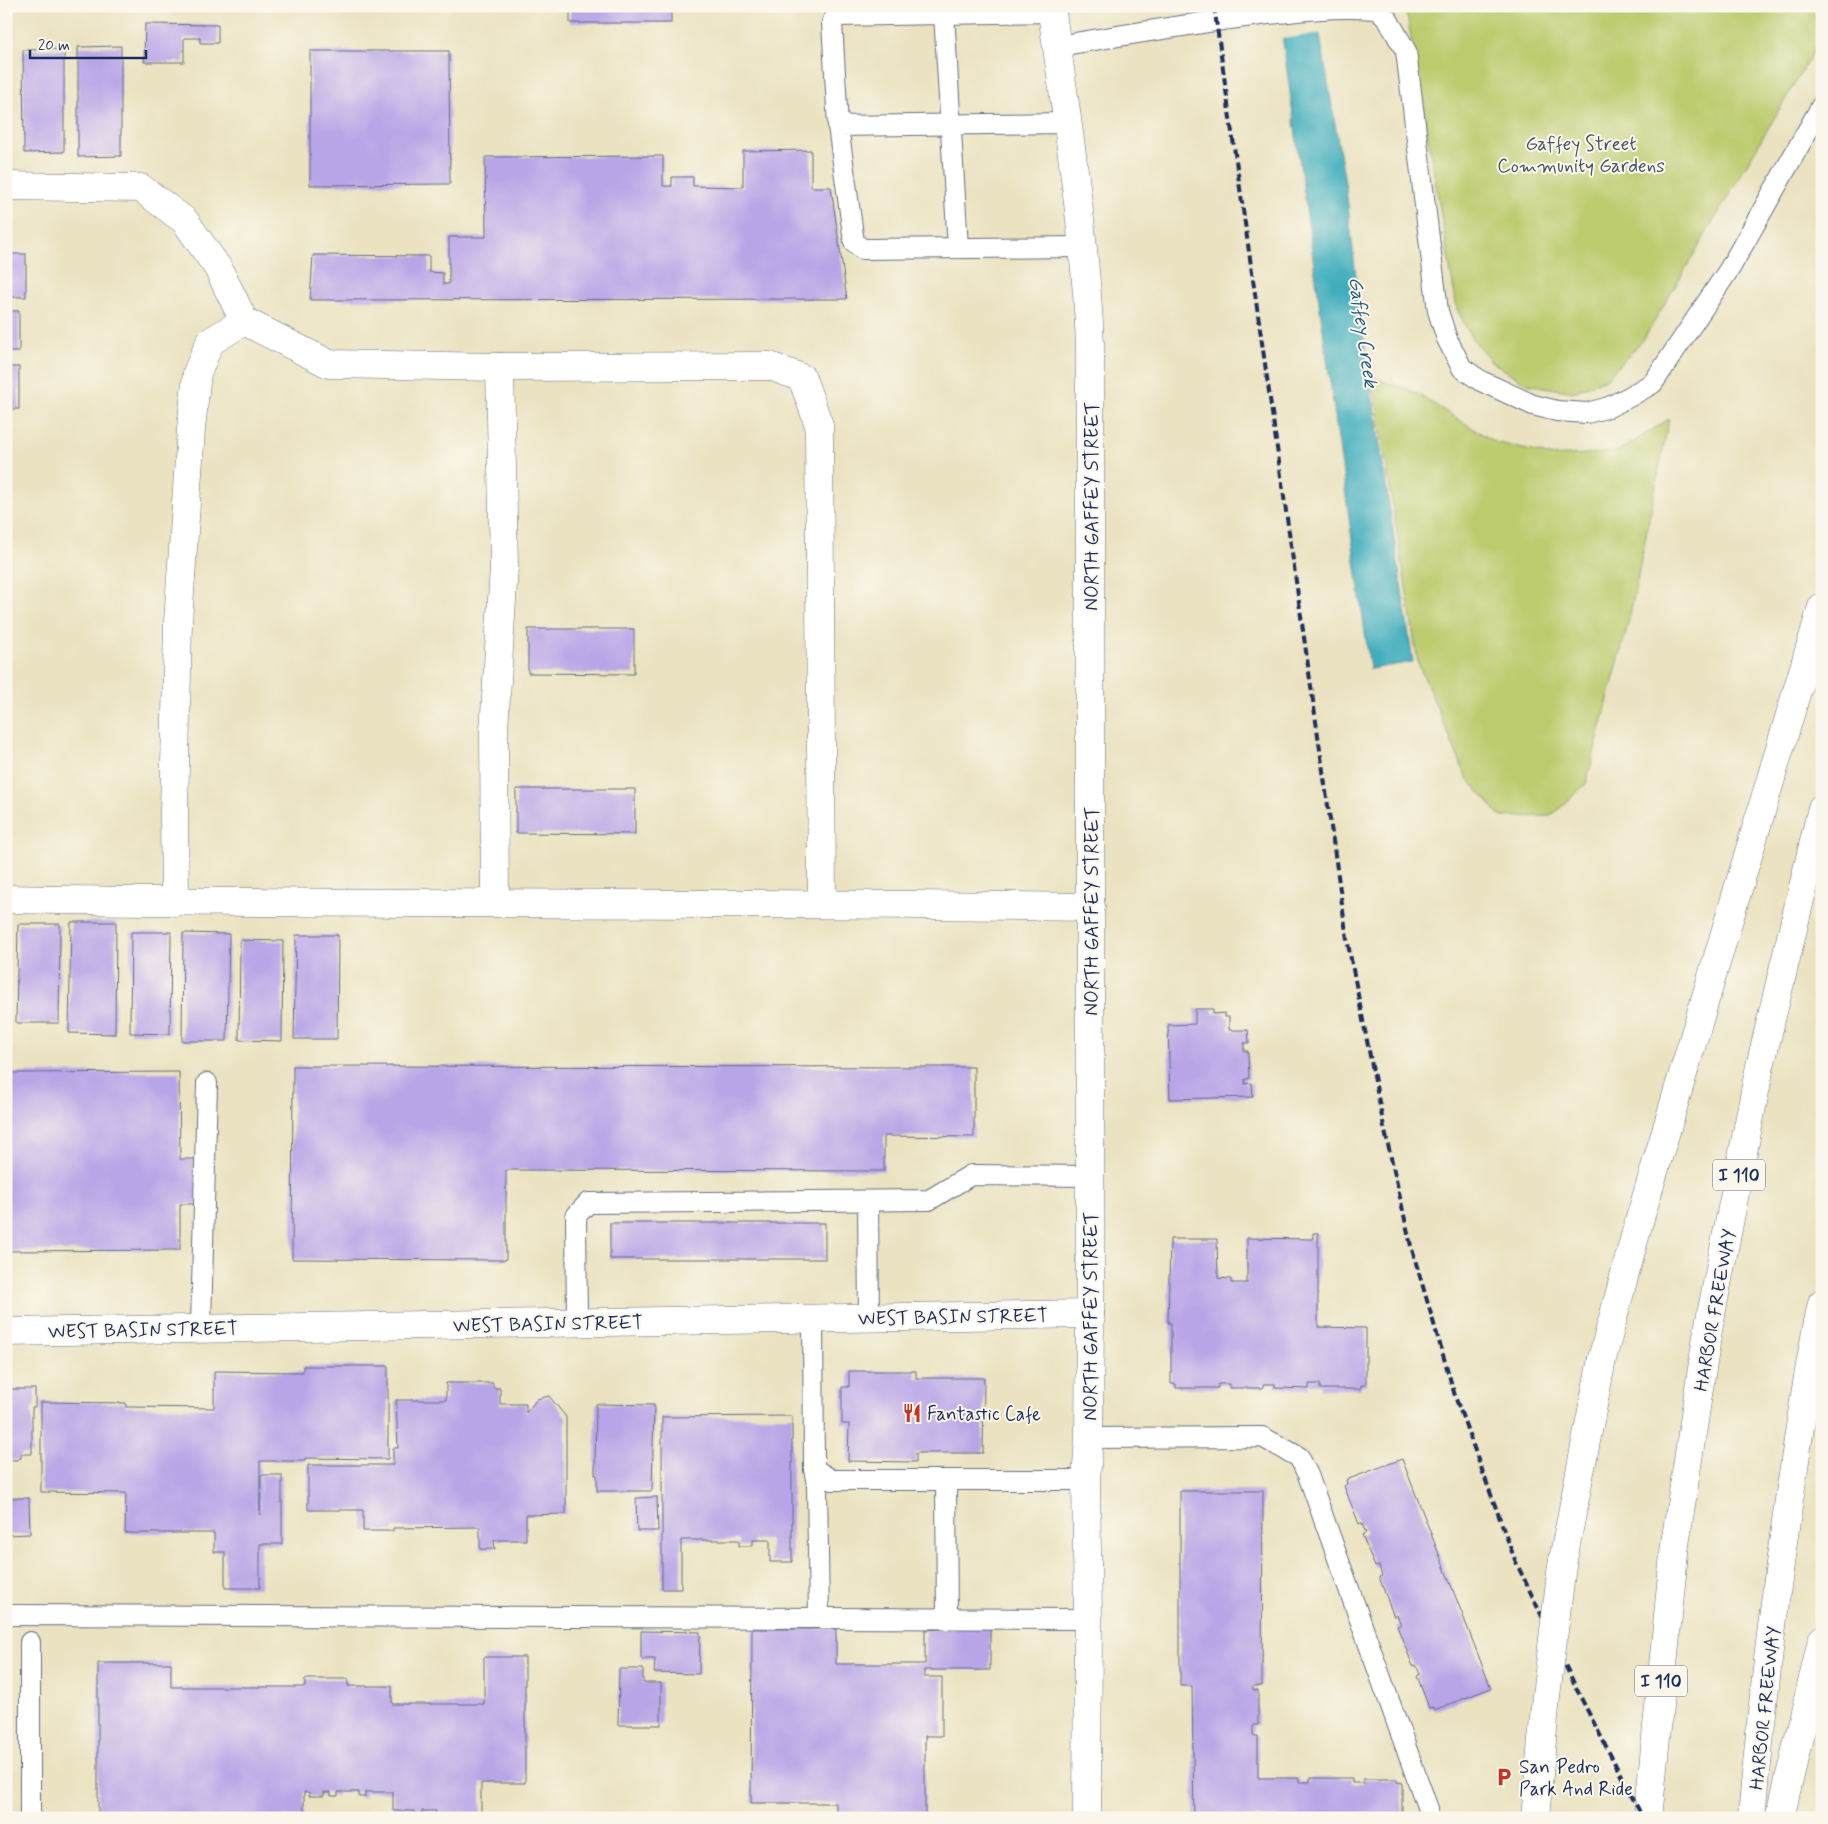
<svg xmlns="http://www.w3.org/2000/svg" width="1828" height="1824" viewBox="0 0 1828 1824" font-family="Mynerve,sans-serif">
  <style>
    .green { fill: #bccb6d; stroke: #6c7d66 }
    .water { fill: #40aebd; stroke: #2e6e8e }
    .pier { fill: #eae2c0 }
    .building { fill: #b8a5e7 }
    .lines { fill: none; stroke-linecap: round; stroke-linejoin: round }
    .service-casing { stroke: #636e80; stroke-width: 22 }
    .minor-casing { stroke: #636e80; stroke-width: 29 }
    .primary-casing { stroke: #636e80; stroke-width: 29 }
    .motorway-casing { stroke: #636e80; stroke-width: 29 }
    .service { stroke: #fff; stroke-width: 20 }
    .minor { stroke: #fff; stroke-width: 28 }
    .primary { stroke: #fff; stroke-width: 28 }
    .motorway { stroke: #fff; stroke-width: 28 }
    .rail { stroke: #1b2f5e; stroke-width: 4; stroke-dasharray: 8 4; stroke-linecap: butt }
    .motorway-bridge-casing { stroke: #636e80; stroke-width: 29; stroke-linecap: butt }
    .motorway-bridge { stroke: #fff; stroke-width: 28 }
    .labels { text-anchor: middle; stroke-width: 4; stroke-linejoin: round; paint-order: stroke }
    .shield { fill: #fbf7ec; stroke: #5e6b89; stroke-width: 1 }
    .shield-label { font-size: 18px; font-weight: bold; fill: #1b2f5e }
    .park-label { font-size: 19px; fill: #435662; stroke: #fbf7ec }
    .street-label { font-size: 19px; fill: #1b2f5e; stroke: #fbf7ec }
    .poi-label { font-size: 19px; fill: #1b2f5e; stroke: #fbf7ec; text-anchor: start }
    .water-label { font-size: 20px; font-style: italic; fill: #285b7f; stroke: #fbf7ec }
  </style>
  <rect width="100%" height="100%" fill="#fbf7ec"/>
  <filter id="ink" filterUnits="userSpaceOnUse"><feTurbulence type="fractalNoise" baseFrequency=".02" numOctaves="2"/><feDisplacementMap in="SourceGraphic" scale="10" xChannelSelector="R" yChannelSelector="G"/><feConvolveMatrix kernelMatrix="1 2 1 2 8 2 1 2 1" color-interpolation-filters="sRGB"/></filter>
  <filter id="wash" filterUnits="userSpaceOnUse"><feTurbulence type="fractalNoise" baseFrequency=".0096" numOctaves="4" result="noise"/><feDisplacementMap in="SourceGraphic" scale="20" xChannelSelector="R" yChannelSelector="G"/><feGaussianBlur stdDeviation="1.12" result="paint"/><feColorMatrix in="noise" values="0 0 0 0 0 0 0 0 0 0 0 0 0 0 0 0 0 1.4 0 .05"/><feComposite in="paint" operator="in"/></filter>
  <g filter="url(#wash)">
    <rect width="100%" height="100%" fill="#eae2c0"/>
    <!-- green -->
    <g class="green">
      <path d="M1403 6H1822V37L1644 339 1606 379 1573 392 1527 384 1492 362 1471 337 1457 309 1408 20Z"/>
      <path d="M1372 377 1414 392 1495 442 1552 456 1617 452 1669 419 1629 620 1586 784 1551 816 1501 817 1467 778 1418 663Z"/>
    </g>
    <!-- water -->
    <path class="water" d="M1278 6H1315L1346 188 1361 321 1413 662 1370 669Z"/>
    <!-- pier -->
    <path class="pier" d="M1276 6H1318L1322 33 1281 39Z"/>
    <g id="blocks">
      <!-- building -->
      <g class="building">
        <rect x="570" y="6" width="101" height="17"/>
        <path d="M145 24 218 25V43H200V38H184V62H144Z"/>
        <path d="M121 46V156L78 157V47Z"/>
        <path d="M6 47H9L8 155H6Z"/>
        <path d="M64 49V152L24 153 23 50Z"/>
        <path d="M310 51H449L450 184 310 185Z"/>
        <path d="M811 150V187H831L847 299 310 300 313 255 429 256V272L443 273V284H449V237H486L485 157 663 156V186H672V177H693V186L743 187V151Z"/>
        <rect x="6" y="254" width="20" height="43"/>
        <rect x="6" y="311" width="13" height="41"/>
        <rect x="6" y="367" width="13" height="42"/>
        <path d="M6 424H9L8 466H6Z"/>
        <path d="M528 629H634V674L528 673Z"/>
        <path d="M516 789H635V834L516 833Z"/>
        <path d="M71 922H116L115 1034 69 1033Z"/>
        <path d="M18 924H60L59 1023H16Z"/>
        <path d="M131 932H171L170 1034 130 1033Z"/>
        <path d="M183 933 229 934 227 1041H182Z"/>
        <path d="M296 935H338L337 1039H294Z"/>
        <path d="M240 940 283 941 282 1041 239 1040Z"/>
        <path d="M1195 1009H1213V1014L1225 1013V1017H1229V1030H1248L1249 1043H1244V1051H1248L1249 1079H1245V1084L1252 1083 1253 1097 1170 1099 1168 1025 1195 1024Z"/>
        <path d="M293 1066 974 1067V1137L884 1136V1171L506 1170V1260L292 1259Z"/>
        <path d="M179 1072 180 1159H198V1204H180V1250L6 1251V1073Z"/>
        <rect x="610" y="1223" width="215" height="36"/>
        <path d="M1313 1233H1318V1327L1366 1328V1385H1361V1389H1320V1384H1309V1389L1275 1388V1384H1263V1388H1229V1384H1218V1388H1176V1384H1171V1323H1168L1170 1239H1217L1218 1278 1231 1279V1283H1247V1238L1313 1239Z"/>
        <path d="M303 1366H388V1459L305 1458V1461H260V1515L261 1475H282V1544H260V1588H225V1552H214V1533H125L126 1493 41 1492V1402L126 1403V1407L214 1408V1371L303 1372Z"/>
        <path d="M849 1371H916V1378H984L983 1453H916V1462L848 1461 849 1424H842V1387H849Z"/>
        <path d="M446 1383H493V1388H500V1404H526V1413L537 1399 549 1396 566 1417V1514L526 1515V1540H494L495 1549H480V1527L393 1528V1531H363V1510H308V1465H393V1448H398L396 1400H446Z"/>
        <path d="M6 1389H35V1407H32V1454H21V1458L16 1460H6Z"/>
        <path d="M596 1404 654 1405 652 1491H597V1475H595Z"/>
        <path d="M792 1416V1562H770V1540H753V1546H739V1540H681V1589H662V1417Z"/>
        <path d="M1402 1459 1491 1688 1434 1710 1433 1707 1429 1708 1417 1676 1420 1674 1416 1665 1413 1666 1397 1626 1401 1625 1397 1615 1394 1617 1379 1577 1382 1576 1379 1566 1375 1567 1362 1535 1366 1533 1362 1524H1359L1344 1486 1347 1484 1346 1480Z"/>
        <path d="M1180 1491H1263L1262 1686H1253V1690H1258V1725H1253V1736H1258V1778H1299V1782H1310V1778H1352V1783H1363V1779H1397V1782L1402 1783V1818H1194L1192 1686H1180Z"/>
        <path d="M657 1497 658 1531H637L636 1498Z"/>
        <path d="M6 1498H29L30 1534 6 1535Z"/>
        <path d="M943 1625H990V1670H924V1677H942V1736H925V1818H836V1803H751L752 1629H836V1664H925V1630L943 1629Z"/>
        <path d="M641 1631 700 1632 699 1674 654 1673 655 1659H641Z"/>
        <path d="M484 1657H525V1783H481V1818H436V1811H422V1818H415V1811H393V1792H365V1797H359V1792H338V1796H331V1792H324V1796H309V1792H304V1817L98 1818V1663H171V1687H305V1679H348V1686H392V1704H484Z"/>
        <path d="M619 1669H643V1683H661V1725H618Z"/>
      </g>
    </g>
  </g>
  <g filter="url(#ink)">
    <use href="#blocks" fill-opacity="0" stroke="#636e80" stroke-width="1"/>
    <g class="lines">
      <!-- service casing -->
      <g class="service-casing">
        <g id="service">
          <path d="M1374 6 1388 20 1406 51 1438 311 1447 339 1462 368 1481 381 1533 405 1557 411 1587 413 1609 407 1629 397 1653 383 1730 268 1822 105"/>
          <path d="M944 14 958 248"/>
          <path d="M1058 46C1123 35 1188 24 1253 16 1294 11 1334 6 1375 9"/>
          <path d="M1067 123 838 126 854 242 862 249 1083 247"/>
          <path d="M838 126 832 22 837 16 1052 12"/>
          <path d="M868 1201 869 1318"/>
          <path d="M813 1319 814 1469 817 1485 819 1618"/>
          <path d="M577 1322 576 1216 588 1203 929 1200 971 1175 1090 1176"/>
          <path d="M201 1327 207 1083"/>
          <path d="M1089 1438 1262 1437 1299 1457 1308 1475 1428 1809 1427 1818"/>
          <path d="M814 1469 832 1480H1086"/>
          <path d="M946 1480 947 1619"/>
          <path d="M6 1615 1088 1619"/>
          <path d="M30 1642V1818"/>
        </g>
      </g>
      <!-- minor casing -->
      <g class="minor-casing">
        <g id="minor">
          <path d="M6 186 141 188 185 221 218 268 244 321 329 364 500 367 770 366 802 378 819 425 822 904"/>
          <path d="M6 899C368 906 729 901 1091 907"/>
          <path d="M175 902 174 813 178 622 191 429 197 373 210 342 244 321"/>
          <path d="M495 903 494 730 504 567 500 367"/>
          <path d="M6 1332 1090 1314"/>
        </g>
      </g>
      <!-- primary casing -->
      <g class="primary-casing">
        <path id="primary" d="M1051 6C1067 119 1085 231 1090 344V1314L1089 1438 1086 1480 1088 1619 1087 1818"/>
      </g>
      <!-- motorway casing -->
      <g class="motorway-casing">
        <g id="motorway">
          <path d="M1602 1359 1638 1225 1822 607"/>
          <path d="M1648 1818 1675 1544 1708 1330 1760 1066 1822 808"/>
          <path d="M1752 1818C1762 1700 1776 1584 1794 1467 1802 1412 1810 1357 1822 1303"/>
          <path d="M1780 1818 1822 1640"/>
        </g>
      </g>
      <!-- service -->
      <use href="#service" class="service"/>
      <!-- minor -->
      <use href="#minor" class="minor"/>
      <!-- primary -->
      <use href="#primary" class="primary"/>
      <!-- motorway -->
      <use href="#motorway" class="motorway"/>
      <!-- rail -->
      <path class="rail" d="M1214 6 1347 939 1384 1127 1411 1246 1456 1399 1515 1560 1580 1696 1643 1818"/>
      <!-- motorway-bridge casing -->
      <g class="motorway-bridge-casing">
        <path id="motorway-bridge" d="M1535 1818 1546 1696 1562 1565 1602 1359"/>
      </g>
      <!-- motorway-bridge -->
      <use href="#motorway-bridge" class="motorway-bridge"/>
    </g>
  </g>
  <!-- icons -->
  <defs>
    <g id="restaurant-bare" transform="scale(1.5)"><path d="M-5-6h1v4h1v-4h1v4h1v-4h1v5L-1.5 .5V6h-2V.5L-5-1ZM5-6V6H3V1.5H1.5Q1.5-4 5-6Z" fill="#c8321e" stroke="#fbf7ec" stroke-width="2.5" paint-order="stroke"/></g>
    <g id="parking-bare" transform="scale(1.5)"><path d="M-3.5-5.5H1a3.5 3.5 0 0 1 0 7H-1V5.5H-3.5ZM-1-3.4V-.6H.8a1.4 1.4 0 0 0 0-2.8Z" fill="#c8321e" stroke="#fbf7ec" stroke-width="2.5" paint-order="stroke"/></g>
  </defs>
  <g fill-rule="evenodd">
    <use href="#restaurant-bare" x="912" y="1413"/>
    <use href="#parking-bare" x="1504" y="1777"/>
  </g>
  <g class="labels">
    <!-- shield labels -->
    <g class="shield">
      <rect x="1713" y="1159.5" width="52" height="31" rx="4"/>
      <rect x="1635" y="1665.5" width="52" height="31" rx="4"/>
    </g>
    <g class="shield-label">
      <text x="1739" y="1181">I 110</text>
      <text x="1661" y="1687">I 110</text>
    </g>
    <!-- park labels -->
    <g class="park-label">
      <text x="1581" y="150">Gaffey Street<tspan x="1581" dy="22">Community Gardens</tspan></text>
    </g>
    <!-- street labels -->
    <g class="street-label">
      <text transform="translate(1091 506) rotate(-90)" y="7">NORTH GAFFEY STREET</text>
      <text transform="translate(1091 911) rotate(-90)" y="7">NORTH GAFFEY STREET</text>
      <text transform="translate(1714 1310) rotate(-80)" y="7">HARBOR FREEWAY</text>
      <text transform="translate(953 1316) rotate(-1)" y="7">WEST BASIN STREET</text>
      <text transform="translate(1090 1316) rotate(-90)" y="7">NORTH GAFFEY STREET</text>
      <text transform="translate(548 1323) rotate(-1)" y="7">WEST BASIN STREET</text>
      <text transform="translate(143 1329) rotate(-1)" y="7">WEST BASIN STREET</text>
      <text transform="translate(1764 1708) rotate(-84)" y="7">HARBOR FREEWAY</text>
    </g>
    <!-- poi labels -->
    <g class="poi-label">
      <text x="927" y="1420">Fantastic Cafe</text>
      <text x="1519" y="1773">San Pedro<tspan x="1519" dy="22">Park And Ride</tspan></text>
    </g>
    <!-- water labels -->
    <g class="water-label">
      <text transform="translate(1364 332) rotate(82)" y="7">Gaffey Creek</text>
    </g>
  </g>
  <!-- margin -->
  <rect width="1828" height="1824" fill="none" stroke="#fbf7ec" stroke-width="25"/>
  <!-- scale -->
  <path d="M30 50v8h116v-8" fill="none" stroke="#1b2f5e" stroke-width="2.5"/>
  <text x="38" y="50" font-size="15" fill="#1b2f5e" stroke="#fbf7ec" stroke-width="4" paint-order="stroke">20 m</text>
</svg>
